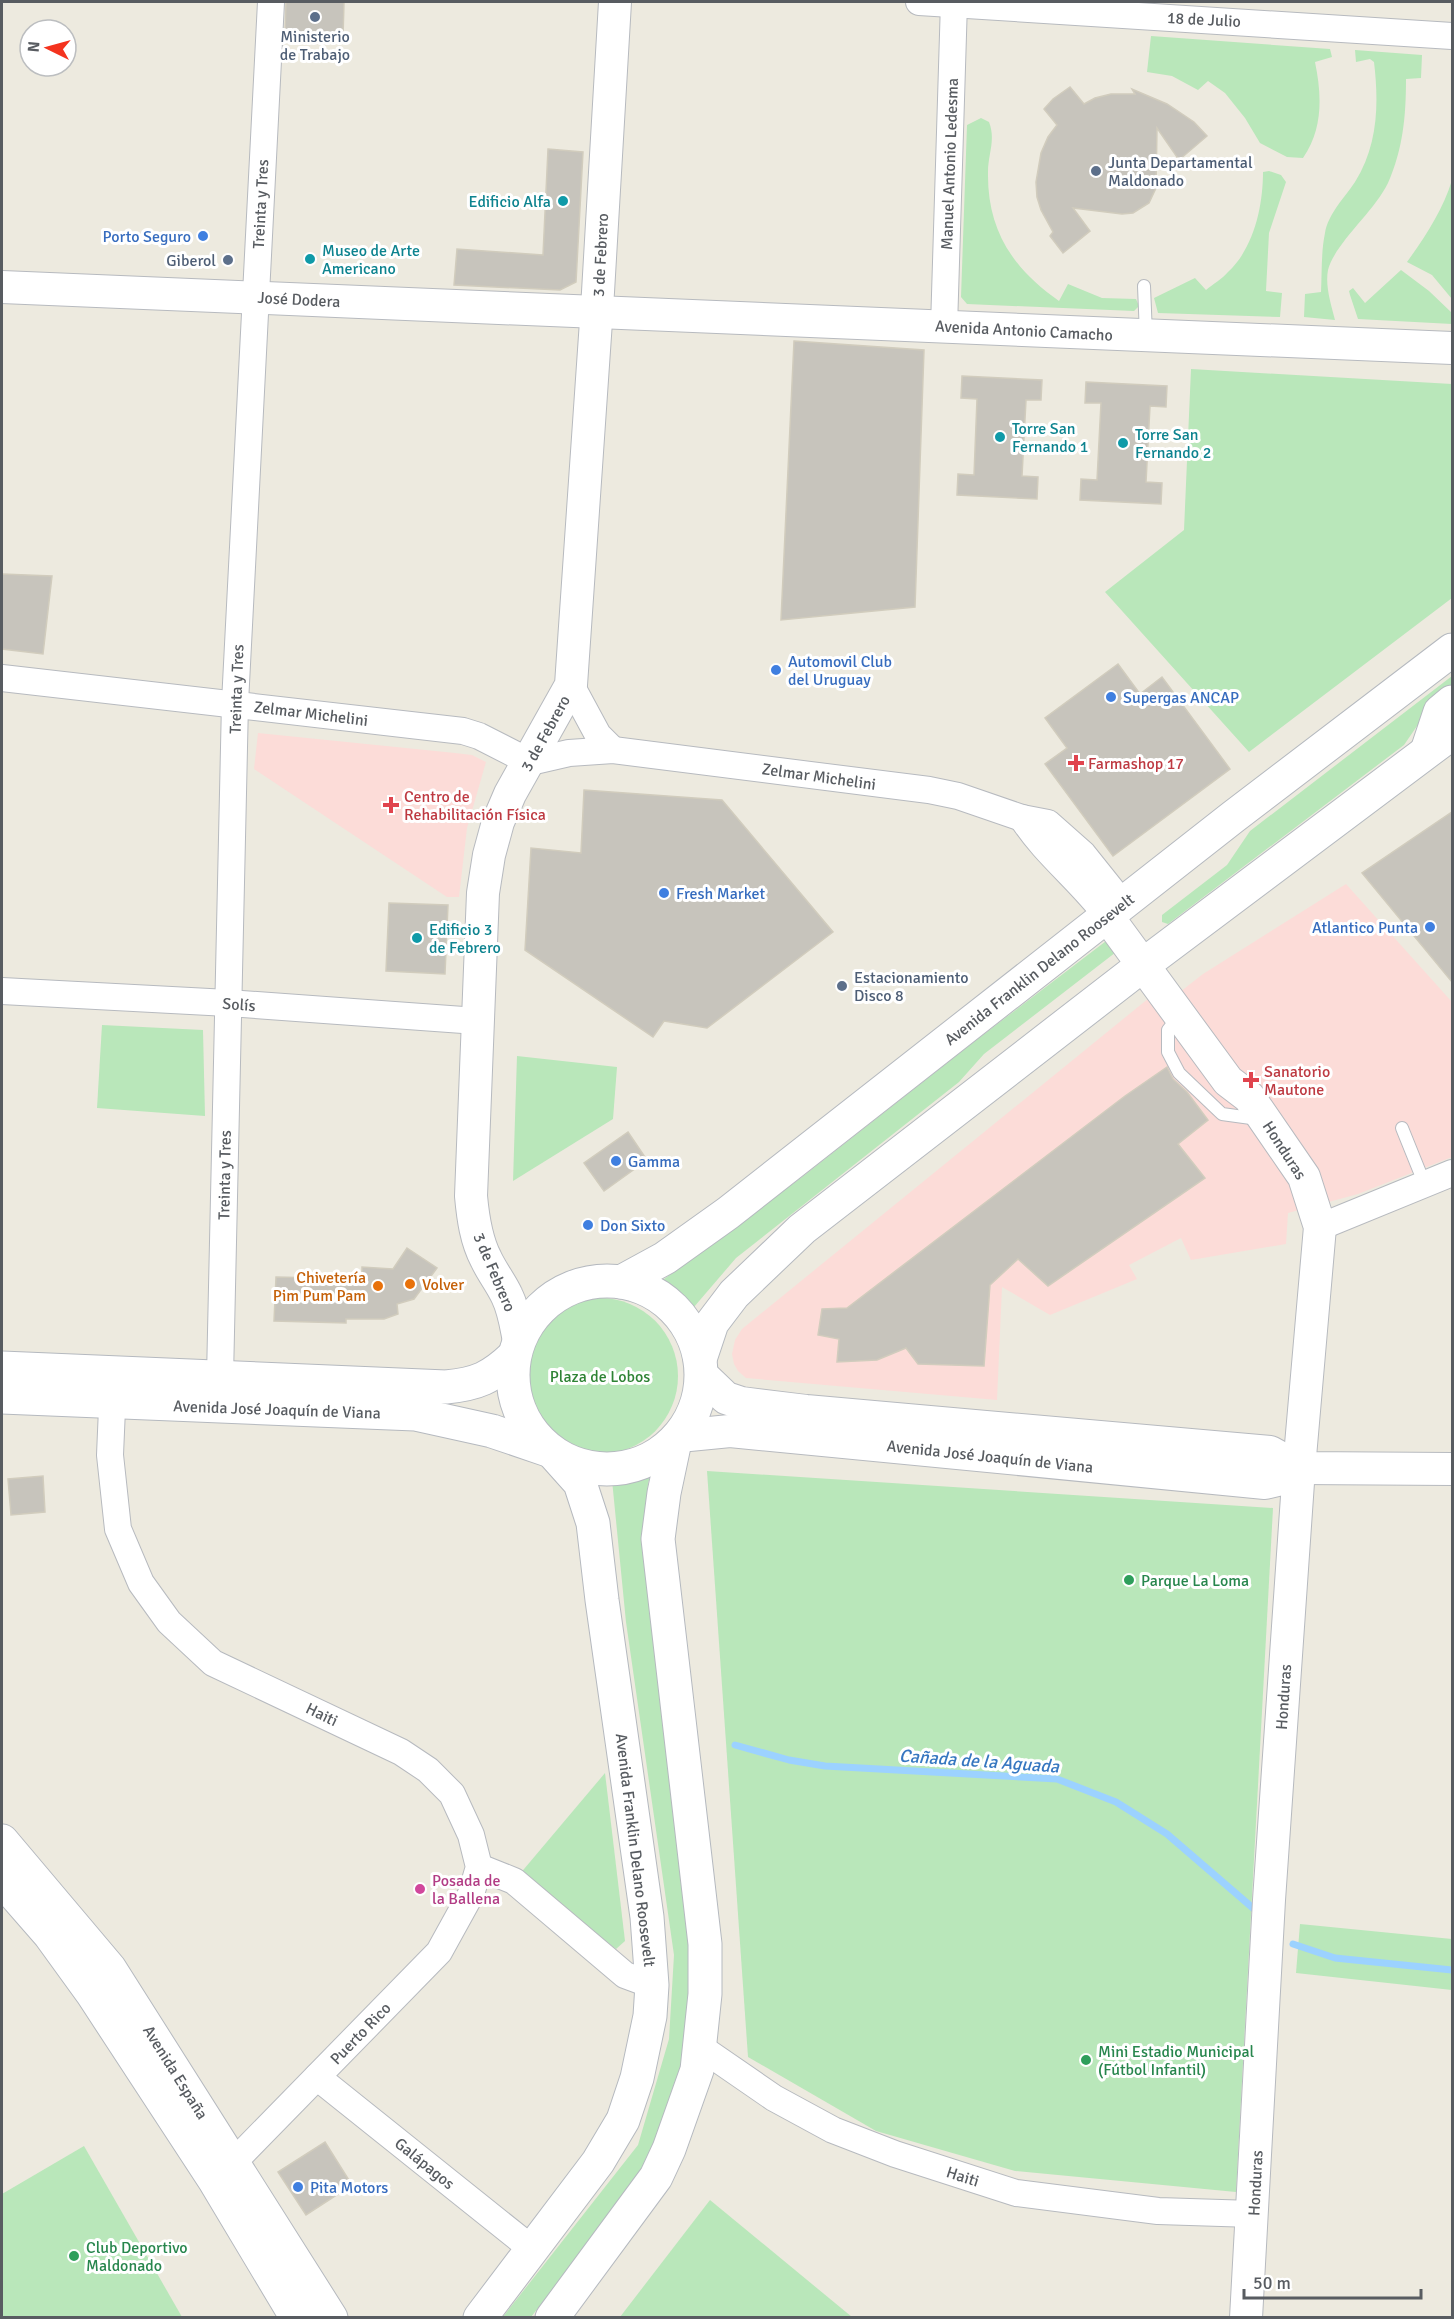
<svg xmlns="http://www.w3.org/2000/svg" width="1454" height="2319" viewBox="0 0 1454 2319" font-family="Signika,sans-serif">
  <style>
    .medical { fill: #fcdcd8 }
    .green { fill: #b9e7ba }
    .lines { fill: none; stroke-linecap: round; stroke-linejoin: round }
    .stream { stroke: #9cd2ff; stroke-width: 7 }
    .building { fill: #c7c4bc; stroke: #d1ccbd; stroke-width: 1.5 }
    .service-casing { stroke: #b7babf; stroke-width: 14 }
    .minor-casing { stroke: #b7babf; stroke-width: 28 }
    .tertiary-casing { stroke: #b7babf; stroke-width: 34 }
    .secondary-casing { stroke: #b5b9bf; stroke-width: 35 }
    .service { stroke: #fff; stroke-width: 12 }
    .minor { stroke: #fff; stroke-width: 26 }
    .tertiary { stroke: #fff; stroke-width: 32 }
    .secondary { stroke: #fff; stroke-width: 33 }
    .service-dot { fill: #5c6f8a; stroke: #fff; stroke-width: 2 }
    .culture-dot { fill: #0f9aa8; stroke: #fff; stroke-width: 2 }
    .shop-dot { fill: #3f7fe0; stroke: #fff; stroke-width: 2 }
    .health-dot { fill: #e0444e; stroke: #fff; stroke-width: 2 }
    .food-dot { fill: #e8710a; stroke: #fff; stroke-width: 2 }
    .leisure-dot { fill: #2e9e5b; stroke: #fff; stroke-width: 2 }
    .hotel-dot { fill: #d1479c; stroke: #fff; stroke-width: 2 }
    .labels { text-anchor: middle; stroke-width: 6; stroke-linejoin: round; paint-order: stroke }
    .street-label { font-size: 16px; fill: #585c61; stroke: #fff }
    .service-label { font-size: 16px; fill: #4e5e75; stroke: #fff; text-anchor: start }
    .culture-label { font-size: 16px; fill: #0d838f; stroke: #fff; text-anchor: start }
    .shop-label { font-size: 16px; fill: #366cbe; stroke: #fff; text-anchor: start }
    .health-label { font-size: 16px; fill: #be3a42; stroke: #fff; text-anchor: start }
    .food-label { font-size: 16px; fill: #c56008; stroke: #fff; text-anchor: end }
    .park-label { font-size: 16px; fill: #2e8334; stroke: #fff }
    .leisure-label { font-size: 16px; fill: #27864d; stroke: #fff; text-anchor: start }
    .hotel-label { font-size: 16px; fill: #b23c85; stroke: #fff; text-anchor: start }
    .water-label { font-size: 18px; font-style: italic; fill: #3677c0; stroke: #fff }
  </style>
  <rect width="100%" height="100%" fill="#edeadf"/>
  <!-- medical -->
  <g class="medical">
    <path d="M258 733 455 753 472 755 486 762 467 828 459 897H447L254 769Z"/>
    <path d="M1346 884 1452 1002V1157L1358 1194 1288 1213 1286 1244 1191 1260 1181 1238 1129 1265 1137 1279 1050 1315 1002 1287 997 1400 746 1378 738 1371 734 1364 732 1354 735 1340 742 1329 1149 998 1171 999 1203 974Z"/>
  </g>
  <!-- green -->
  <g class="green">
    <path d="M1151 36 1330 49 1332 57 1315 62C1322 96 1323 129 1303 158L1287 157 1260 143 1245 118 1225 93 1208 81 1198 90 1172 76 1147 72Z"/>
    <path d="M1355 50 1422 55 1421 78 1406 79C1406 116 1403 149 1388 183 1374 212 1335 243 1328 270 1325 286 1331 304 1335 320L1304 317 1305 294 1321 292C1322 273 1321 252 1325 233 1328 214 1345 197 1355 182 1378 145 1379 104 1374 62L1370 59 1356 62Z"/>
    <path d="M981 118 989 122C996 140 988 154 988 172 987 230 1013 269 1059 301L1068 284 1102 298 1136 299 1139 306 1134 311 967 304 961 297 967 125Z"/>
    <path d="M1269 171 1281 175 1286 182 1269 233 1266 291 1282 293 1280 317 1158 313 1154 298 1195 278 1206 290C1213 284 1222 279 1228 272 1254 248 1263 206 1263 172Z"/>
    <path d="M1452 180V299L1432 275 1407 262C1425 237 1443 210 1452 180Z"/>
    <path d="M1401 270 1429 291 1452 313V324L1358 319 1350 295 1349 291 1353 288 1365 303Z"/>
    <path d="M1191 369 1452 384V598L1249 752 1105 592 1184 530Z"/>
    <path d="M1452 676V691L1428 710 1404 745 1168 924 1162 922V915L1227 865 1250 831Z"/>
    <path d="M1110 938 1120 949 984 1054 959 1082 736 1258 688 1314 668 1293 656 1285 802 1177 975 1041Z"/>
    <path d="M102 1025 203 1030 205 1116 97 1108Z"/>
    <path d="M517 1056 617 1067 613 1119 513 1181Z"/>
    <circle cx="600" cy="1376" r="78"/>
    <path d="M653 1469 648 1483 645 1544 693 1959 689 2039 657 2149 611 2216 531 2317 502 2318 638 2145 669 2039 674 1955 626 1622 612 1480 633 1478Z"/>
    <path d="M707 1471 1273 1508 1236 2192 1015 2171 876 2131 748 2057Z"/>
    <path d="M605 1773 625 1941 616 1949 519 1875Z"/>
    <path d="M1300 1924 1452 1939V1990L1296 1973Z"/>
    <path d="M84 2146 182 2317H2V2194Z"/>
    <path d="M710 2200 852 2317H620Z"/>
  </g>
  <g class="lines">
    <!-- stream -->
    <g class="stream">
      <path d="M735 1745 789 1760 825 1766 1057 1779 1116 1802 1167 1834 1254 1909"/>
      <path d="M1293 1944 1335 1958 1452 1970"/>
    </g>
  </g>
  <!-- building -->
  <g class="building">
    <path d="M286 2H344L343 37 285 32Z"/>
    <path d="M1070 87 1084 104 1095 98 1111 94H1135L1132 89 1167 104 1194 122 1207 136 1179 160 1157 128 1156 188 1149 203 1133 213 1122 214 1073 208 1090 231 1063 253 1050 236 1053 232 1041 210 1037 197 1036 182 1041 153 1048 137 1057 125 1044 109 1053 99Z"/>
    <path d="M548 149 583 152 576 282 560 290 454 285 457 249 543 255Z"/>
    <path d="M794 341 924 350 915 607 781 620Z"/>
    <path d="M962 376 1042 380 1041 400H1026L1022 476 1038 477 1037 499 957 495 958 474 974 475 977 399 961 398Z"/>
    <path d="M1086 382 1167 386 1166 407 1150 406 1146 482 1162 483 1161 504 1080 500 1081 479 1097 480 1101 403H1085Z"/>
    <path d="M2 574 52 576 43 654 2 649Z"/>
    <path d="M1118 664 1140 694 1162 677 1230 769 1113 856 1045 764 1067 748 1045 718Z"/>
    <path d="M584 790 722 800 833 932 707 1028 664 1021 653 1037 525 950 531 848 581 853Z"/>
    <path d="M1452 812V982L1362 873Z"/>
    <path d="M389 903 448 905 445 974 386 971Z"/>
    <path d="M1167 1067 1173 1079 1187 1092 1208 1120 1178 1144 1205 1178 1048 1286 1018 1259 990 1285 984 1366 918 1364 906 1348 877 1360 837 1362 839 1339 818 1335 822 1309 847 1308 1125 1096Z"/>
    <path d="M628 1132 647 1160 604 1191 584 1163Z"/>
    <path d="M407 1248 437 1268 414 1299 397 1304 398 1314 384 1319H346V1323L274 1321 276 1277 362 1279V1267L393 1269Z"/>
    <path d="M43 1476 45 1512 11 1515 8 1479Z"/>
    <path d="M325 2142 352 2185 306 2215 278 2172Z"/>
  </g>
  <g class="lines">
    <!-- service casing -->
    <g class="service-casing">
      <g id="service">
        <path d="M1144 286 1146 335"/>
        <path d="M1179 1016 1168 1030V1052L1179 1073 1222 1114 1251 1118 1258 1114"/>
        <path d="M1402 1128 1425 1185"/>
      </g>
    </g>
    <!-- minor casing -->
    <g class="minor-casing">
      <g id="minor">
        <path d="M919 2 1452 36"/>
        <path d="M944 327 954 2"/>
        <path d="M2 678 463 731 479 736 530 762 569 753 613 750 929 790 958 796 1022 818 1048 823 1083 854 1123 904"/>
        <path d="M571 685 598 735 613 750"/>
        <path d="M1022 818C1045 854 1080 880 1107 916"/>
        <path d="M2 991 228 1003 477 1021"/>
        <path d="M1320 1227 1452 1173"/>
        <path d="M220 1377 235 703 271 2"/>
        <path d="M113 1385 110 1455 118 1529 141 1583 169 1622 213 1663 401 1752 428 1770 452 1794 471 1835 479 1867 471 1894 439 1952 221 2175"/>
        <path d="M479 1867 514 1881 625 1975 652 1985"/>
        <path d="M700 2047 774 2098 833 2130 895 2154 1016 2193 1158 2211 1253 2214"/>
        <path d="M317 2077 532 2249"/>
      </g>
    </g>
    <!-- tertiary casing -->
    <g class="tertiary-casing">
      <g id="tertiary">
        <path d="M2 287 1452 348"/>
        <path d="M1107 916 1228 1081 1249 1097 1304 1177 1320 1227 1299 1468 1269 1900 1246 2318"/>
        <path d="M519 1341C516 1326 514 1310 507 1296 501 1283 492 1272 486 1259 476 1240 473 1218 471 1196L483 893 489 855 498 822 510 794 571 685 598 292 615 2"/>
        <path d="M701 1374 726 1398 741 1403 806 1411 1270 1452 1299 1468 1452 1469"/>
        <path d="M679 1436 730 1431 1265 1483 1282 1479 1299 1468"/>
      </g>
    </g>
    <!-- secondary casing -->
    <g class="secondary-casing">
      <g id="secondary">
        <path d="M1427 751 1440 712 1452 702"/>
        <circle cx="607" cy="1375" r="94"/>
        <path d="M621 1282 665 1258 728 1213 1233 817 1452 650"/>
        <path d="M700 1359 712 1323 734 1294 802 1229 1143 965 1452 733"/>
        <path d="M2 1368 446 1387C477 1384 491 1378 514 1356"/>
        <path d="M2 1397 415 1414 492 1431 548 1450"/>
        <path d="M2 1841 110 1969 331 2318"/>
        <path d="M2 1880 50 1935 92 1993 215 2181 297 2318"/>
        <path d="M480 2318 598 2162 623 2120 637 2078 650 2016 652 1985 647 1917 602 1600 593 1523 580 1483 555 1455"/>
        <path d="M552 2318 656 2177 669 2149 697 2070 705 1994V1944L658 1539 664 1493 675 1441"/>
      </g>
    </g>
    <!-- service -->
    <use href="#service" class="service"/>
    <!-- minor -->
    <use href="#minor" class="minor"/>
    <!-- tertiary -->
    <use href="#tertiary" class="tertiary"/>
    <!-- secondary -->
    <use href="#secondary" class="secondary"/>
  </g>
  <!-- markers -->
  <g class="service-dot">
    <circle cx="315" cy="17" r="6"/>
    <circle cx="1096" cy="171" r="6"/>
    <circle cx="228" cy="260" r="6"/>
    <circle cx="842" cy="986" r="6"/>
  </g>
  <g class="culture-dot">
    <circle cx="563" cy="201" r="6"/>
    <circle cx="310" cy="259" r="6"/>
    <circle cx="1000" cy="437" r="6"/>
    <circle cx="1123" cy="443" r="6"/>
    <circle cx="417" cy="938" r="6"/>
  </g>
  <g class="shop-dot">
    <circle cx="203" cy="236" r="6"/>
    <circle cx="776" cy="670" r="6"/>
    <circle cx="1111" cy="697" r="6"/>
    <circle cx="664" cy="893" r="6"/>
    <circle cx="1430" cy="927" r="6"/>
    <circle cx="616" cy="1161" r="6"/>
    <circle cx="588" cy="1225" r="6"/>
    <circle cx="298" cy="2187" r="6"/>
  </g>
  <g class="health-dot">
    <path d="M1073 754h6v6h6v6h-6v6h-6v-6h-6v-6h6z"/>
    <path d="M388 796h6v6h6v6h-6v6h-6v-6h-6v-6h6z"/>
    <path d="M1248 1071h6v6h6v6h-6v6h-6v-6h-6v-6h6z"/>
  </g>
  <g class="food-dot">
    <circle cx="410" cy="1284" r="6"/>
    <circle cx="378" cy="1286" r="6"/>
  </g>
  <g class="leisure-dot">
    <circle cx="1129" cy="1580" r="6"/>
    <circle cx="1086" cy="2060" r="6"/>
    <circle cx="74" cy="2256" r="6"/>
  </g>
  <circle class="hotel-dot" cx="420" cy="1889" r="6"/>
  <g class="labels">
    <!-- street labels -->
    <g class="street-label">
      <text transform="translate(1204 19) rotate(3)" y="6">18 de Julio</text>
      <text transform="translate(949 164) rotate(-88)" y="6">Manuel Antonio Ledesma</text>
      <text transform="translate(260 204) rotate(-87)" y="6">Treinta y Tres</text>
      <text transform="translate(600 255) rotate(-87)" y="6">3 de Febrero</text>
      <text transform="translate(299 299) rotate(3)" y="6">José Dodera</text>
      <text transform="translate(1024 330) rotate(3)" y="6">Avenida Antonio Camacho</text>
      <text transform="translate(236 689) rotate(-88)" y="6">Treinta y Tres</text>
      <text transform="translate(311 713) rotate(7)" y="6">Zelmar Michelini</text>
      <text transform="translate(545 733) rotate(-61)" y="6">3 de Febrero</text>
      <text transform="translate(819 776) rotate(8)" y="6">Zelmar Michelini</text>
      <text transform="translate(1039 969) rotate(-38)" y="6">Avenida Franklin Delano Roosevelt</text>
      <text transform="translate(239 1004) rotate(4)" y="6">Solís</text>
      <text transform="translate(1285 1150) rotate(57)" y="6">Honduras</text>
      <text transform="translate(224 1175) rotate(-89)" y="6">Treinta y Tres</text>
      <text transform="translate(495 1272) rotate(67)" y="6">3 de Febrero</text>
      <text transform="translate(277 1409) rotate(2)" y="6">Avenida José Joaquín de Viana</text>
      <text transform="translate(990 1456) rotate(6)" y="6">Avenida José Joaquín de Viana</text>
      <text transform="translate(1283 1697) rotate(-86)" y="6">Honduras</text>
      <text transform="translate(322 1714) rotate(26)" y="6">Haiti</text>
      <text transform="translate(636 1850) rotate(83)" y="6">Avenida Franklin Delano Roosevelt</text>
      <text transform="translate(360 2033) rotate(-46)" y="6">Puerto Rico</text>
      <text transform="translate(176 2072) rotate(58)" y="6">Avenida España</text>
      <text transform="translate(425 2163) rotate(39)" y="6">Galápagos</text>
      <text transform="translate(963 2176) rotate(18)" y="6">Haiti</text>
      <text transform="translate(1255 2183) rotate(-87)" y="6">Honduras</text>
    </g>
    <!-- service labels -->
    <g class="service-label">
      <text x="315" y="42" text-anchor="middle">Ministerio<tspan x="315" dy="18">de Trabajo</tspan></text>
      <text x="1108" y="168">Junta Departamental<tspan x="1108" dy="18">Maldonado</tspan></text>
      <text x="216" y="266" text-anchor="end">Giberol</text>
      <text x="854" y="983">Estacionamiento<tspan x="854" dy="18">Disco 8</tspan></text>
    </g>
    <!-- culture labels -->
    <g class="culture-label">
      <text x="551" y="207" text-anchor="end">Edificio Alfa</text>
      <text x="322" y="256">Museo de Arte<tspan x="322" dy="18">Americano</tspan></text>
      <text x="1012" y="434">Torre San<tspan x="1012" dy="18">Fernando 1</tspan></text>
      <text x="1135" y="440">Torre San<tspan x="1135" dy="18">Fernando 2</tspan></text>
      <text x="429" y="935">Edificio 3<tspan x="429" dy="18">de Febrero</tspan></text>
    </g>
    <!-- shop labels -->
    <g class="shop-label">
      <text x="191" y="242" text-anchor="end">Porto Seguro</text>
      <text x="788" y="667">Automovil Club<tspan x="788" dy="18">del Uruguay</tspan></text>
      <text x="1123" y="703">Supergas ANCAP</text>
      <text x="676" y="899">Fresh Market</text>
      <text x="1418" y="933" text-anchor="end">Atlantico Punta</text>
      <text x="628" y="1167">Gamma</text>
      <text x="600" y="1231">Don Sixto</text>
      <text x="310" y="2193">Pita Motors</text>
    </g>
    <!-- health labels -->
    <g class="health-label">
      <text x="1088" y="769">Farmashop 17</text>
      <text x="404" y="802">Centro de<tspan x="404" dy="18">Rehabilitación Física</tspan></text>
      <text x="1264" y="1077">Sanatorio<tspan x="1264" dy="18">Mautone</tspan></text>
    </g>
    <!-- food labels -->
    <g class="food-label">
      <text x="366" y="1283">Chivetería<tspan x="366" dy="18">Pim Pum Pam</tspan></text>
      <text x="422" y="1290" text-anchor="start">Volver</text>
    </g>
    <!-- park labels -->
    <g class="park-label">
      <text x="600" y="1382">Plaza de Lobos</text>
    </g>
    <!-- leisure labels -->
    <g class="leisure-label">
      <text x="1141" y="1586">Parque La Loma</text>
      <text x="1098" y="2057">Mini Estadio Municipal<tspan x="1098" dy="18">(Fútbol Infantil)</tspan></text>
      <text x="86" y="2253">Club Deportivo<tspan x="86" dy="18">Maldonado</tspan></text>
    </g>
    <!-- hotel labels -->
    <g class="hotel-label">
      <text x="432" y="1886">Posada de<tspan x="432" dy="18">la Ballena</tspan></text>
    </g>
    <!-- water labels -->
    <g class="water-label">
      <text transform="translate(979 1761) rotate(4)" y="6">Cañada de la Aguada</text>
    </g>
  </g>
  <!-- border -->
  <rect width="1454" height="2319" fill="none" stroke="#585c61" stroke-width="6"/>
  <!-- north arrow -->
  <g transform="translate(48 48) rotate(275)"><circle r="28" fill="#ffffff" stroke="#bcbec0" stroke-width="1.5"/>
  <path d="M0-4.5L10 22L0 15L-10 22Z" fill="#f4331e"/>
  <text y="-9" font-size="16" font-weight="bold" text-anchor="middle" fill="#585c61">N</text>
  </g>
  <!-- scale -->
  <path d="M1244 2289v9h177v-9" fill="none" stroke="#585c61" stroke-width="3"/>
  <text x="1253" y="2289" font-size="18" fill="#585c61" stroke="#ffffff" stroke-width="4.5" paint-order="stroke">50 m</text>
</svg>
